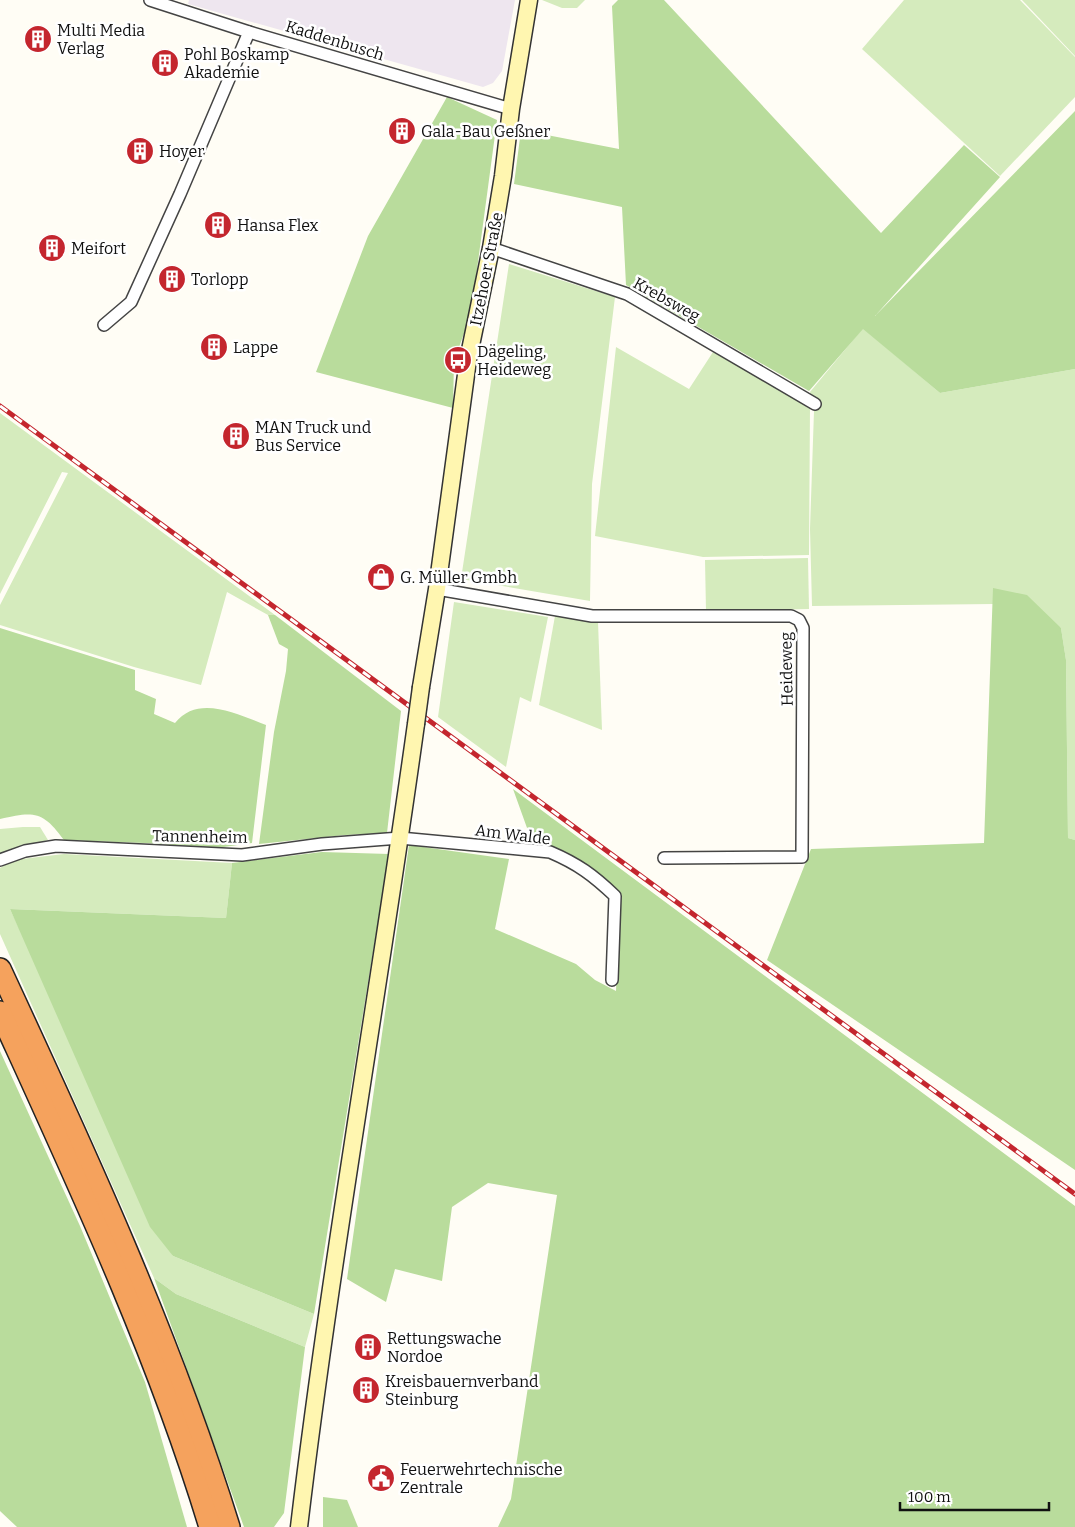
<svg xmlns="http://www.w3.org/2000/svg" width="1075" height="1527" viewBox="0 0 1075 1527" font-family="Bitter,serif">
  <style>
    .industrial { fill: #eee6ef }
    .green { fill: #d5ebbd }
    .forest { fill: #b9dc9c }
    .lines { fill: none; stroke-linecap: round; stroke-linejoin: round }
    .minor-casing { stroke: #444; stroke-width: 14 }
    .secondary-casing { stroke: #333; stroke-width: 19 }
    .motorway-casing { stroke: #222; stroke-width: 24 }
    .minor { stroke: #fff; stroke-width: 11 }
    .secondary { stroke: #fff6b0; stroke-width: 16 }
    .motorway { stroke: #f5a25d; stroke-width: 21 }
    .rail-casing { stroke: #c4262e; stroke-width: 5 }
    .rail { stroke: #fff; stroke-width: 3; stroke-dasharray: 9; stroke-linecap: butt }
    .secondary-bridge-casing { stroke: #333; stroke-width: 19; stroke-linecap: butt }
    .secondary-bridge { stroke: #fff6b0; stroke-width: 16 }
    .labels { text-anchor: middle; stroke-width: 5; stroke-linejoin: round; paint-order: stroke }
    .poi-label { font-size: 16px; fill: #111; stroke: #fff; text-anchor: start }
    .street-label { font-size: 16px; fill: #111; stroke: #fff }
  </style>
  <rect width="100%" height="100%" fill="#fffdf5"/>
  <!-- industrial -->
  <path class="industrial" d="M189 0H515L502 71 493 83 483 87 188 4Z"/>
  <!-- green -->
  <g class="green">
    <path d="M542 0H585L577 8H562Z"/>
    <path d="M904 0H1020L1075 57V97L1000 176 862 49Z"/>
    <path d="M1022 0H1075V56Z"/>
    <path d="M509 264 615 297 592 484 590 601 461 579Z"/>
    <path d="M863 328 940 393 1075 369V840L1068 838 1066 660 1061 628 994 604 812 606 810 529 814 411 810 392Z"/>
    <path d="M616 347 689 389 713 352 810 406 809 555 703 557 595 536Z"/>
    <path d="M0 413 275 615H268L227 592 201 685 134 667 0 625V605L68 473 62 472 0 594Z"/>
    <path d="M808 558 809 609 706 611 705 560Z"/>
    <path d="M454 602 548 617 531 702 520 697 506 767 438 717Z"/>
    <path d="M555 616 598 622 602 730 539 705Z"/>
    <path d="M23 827H40L48 840 0 854V829Z"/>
    <path d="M64 854 232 863 226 918 10 909 173 1256 314 1314 305 1347 176 1294 154 1278 0 934V868L13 860Z"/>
  </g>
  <!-- forest -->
  <g class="forest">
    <path d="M618 0H664L881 233 964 145 1000 177 875 316 1075 111V369L940 393 863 329 809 391 626 285 622 207 514 184 521 130 619 149 612 6Z"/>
    <path d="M447 97 497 120 471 314 454 361 453 408 316 372 368 236Z"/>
    <path d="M993 588 1027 595 1061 628 1066 660 1068 838 1075 840V1170L767 960 811 849 984 843Z"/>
    <path d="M268 615H275L401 711 387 833 345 835 259 844 274 732 286 671 288 649 279 644Z"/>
    <path d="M0 628 135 670V690L156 699 154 714 175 723C198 694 237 714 266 725L252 843 217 848 144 843 64 840C43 811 34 811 0 819Z"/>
    <path d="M513 789 1075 1206V1527H498L511 1499 557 1195 488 1183 452 1207 442 1281 395 1269 386 1302 347 1279 409 845 509 859 495 929 576 964 595 980 616 991 620 892 572 856 531 839Z"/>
    <path d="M322 852 389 854 314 1314 173 1256 150 1227 10 909 226 918 232 863Z"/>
    <path d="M0 1051 80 1226 145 1382 187 1527H17L0 1511Z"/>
    <path d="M154 1278 176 1294 305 1347 284 1513 274 1527H244Z"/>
    <path d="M323 1497 347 1500 358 1527H323Z"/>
  </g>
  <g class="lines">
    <!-- minor casing -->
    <g class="minor-casing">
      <g id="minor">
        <path d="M150 0 249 32 511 109"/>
        <path d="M491 248 627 294 815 404"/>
        <path d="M104 325 131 302 180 194 249 32"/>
        <path d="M437 589 592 616H791L799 620 803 628 802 857 664 858"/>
        <path d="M0 860 25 851 56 846 242 855 322 844 400 838 550 852C578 864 593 875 615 896L612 980"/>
      </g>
    </g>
    <!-- secondary casing -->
    <g class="secondary-casing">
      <g id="secondary">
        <path d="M421 687 437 589 468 360 491 248 503 176 511 109 529 0"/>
        <path d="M299 1527C331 1258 379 992 416 724"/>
      </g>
    </g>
    <!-- motorway casing -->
    <g class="motorway-casing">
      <g id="motorway">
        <path d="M0 969C85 1152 169 1334 229 1527"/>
        <path d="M0 1012C77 1181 156 1349 210 1527"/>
      </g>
    </g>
    <!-- minor -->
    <use href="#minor" class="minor"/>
    <!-- secondary -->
    <use href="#secondary" class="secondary"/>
    <!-- motorway -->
    <use href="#motorway" class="motorway"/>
    <!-- rail casing -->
    <g class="rail-casing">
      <path id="rail" d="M0 406 1075 1194"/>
    </g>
    <!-- rail -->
    <use href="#rail" class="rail"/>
    <!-- secondary-bridge casing -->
    <g class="secondary-bridge-casing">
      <path id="secondary-bridge" d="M416 724 421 687"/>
    </g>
    <!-- secondary-bridge -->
    <use href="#secondary-bridge" class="secondary-bridge"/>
  </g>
  <!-- icons -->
  <defs>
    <g id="building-disc" transform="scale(1.4375)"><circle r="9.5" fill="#c4262e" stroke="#fff"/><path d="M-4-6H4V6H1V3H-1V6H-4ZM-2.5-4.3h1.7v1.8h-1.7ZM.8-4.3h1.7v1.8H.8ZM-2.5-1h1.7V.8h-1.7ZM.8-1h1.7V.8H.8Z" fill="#fff"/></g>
    <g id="bus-disc" transform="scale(1.4375)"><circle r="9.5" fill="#c4262e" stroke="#fff"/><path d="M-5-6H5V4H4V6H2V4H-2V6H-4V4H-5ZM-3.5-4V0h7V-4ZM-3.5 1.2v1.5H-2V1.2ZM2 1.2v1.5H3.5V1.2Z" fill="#fff"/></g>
    <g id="shop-disc" transform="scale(1.4375)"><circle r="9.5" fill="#c4262e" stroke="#fff"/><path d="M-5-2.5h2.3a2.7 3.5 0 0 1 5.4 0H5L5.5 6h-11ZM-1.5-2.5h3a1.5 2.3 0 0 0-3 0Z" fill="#fff"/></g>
    <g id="civic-disc" transform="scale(1.4375)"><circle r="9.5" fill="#c4262e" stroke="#fff"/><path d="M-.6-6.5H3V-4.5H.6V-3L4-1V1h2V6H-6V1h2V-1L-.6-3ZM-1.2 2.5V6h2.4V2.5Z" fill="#fff"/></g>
  </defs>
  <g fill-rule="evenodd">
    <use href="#building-disc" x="38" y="39"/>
    <use href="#building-disc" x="165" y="63"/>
    <use href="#building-disc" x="402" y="131"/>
    <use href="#building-disc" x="140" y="151"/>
    <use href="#building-disc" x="218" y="225"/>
    <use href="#building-disc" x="52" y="248"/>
    <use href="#building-disc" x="172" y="279"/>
    <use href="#building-disc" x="214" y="347"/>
    <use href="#bus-disc" x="458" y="360"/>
    <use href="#building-disc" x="236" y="436"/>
    <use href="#shop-disc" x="381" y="577"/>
    <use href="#building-disc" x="368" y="1347"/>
    <use href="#building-disc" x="366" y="1390"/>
    <use href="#civic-disc" x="381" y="1478"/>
  </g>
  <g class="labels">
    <!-- poi labels -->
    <g class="poi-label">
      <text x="57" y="36">Multi Media<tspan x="57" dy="18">Verlag</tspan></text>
      <text x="184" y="60">Pohl Boskamp<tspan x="184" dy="18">Akademie</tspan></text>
      <text x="421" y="137">Gala-Bau Geßner</text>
      <text x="159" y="157">Hoyer</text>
      <text x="237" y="231">Hansa Flex</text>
      <text x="71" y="254">Meifort</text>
      <text x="191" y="285">Torlopp</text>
      <text x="233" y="353">Lappe</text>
      <text x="477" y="357">Dägeling,<tspan x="477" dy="18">Heideweg</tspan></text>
      <text x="255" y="433">MAN Truck und<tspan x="255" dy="18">Bus Service</tspan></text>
      <text x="400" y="583">G. Müller Gmbh</text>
      <text x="387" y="1344">Rettungswache<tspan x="387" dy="18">Nordoe</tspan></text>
      <text x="385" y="1387">Kreisbauernverband<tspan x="385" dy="18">Steinburg</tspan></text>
      <text x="400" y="1475">Feuerwehrtechnische<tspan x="400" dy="18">Zentrale</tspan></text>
    </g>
    <!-- street labels -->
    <g class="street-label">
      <text transform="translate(335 40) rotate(17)" y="6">Kaddenbusch</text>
      <text transform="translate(486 269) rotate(-79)" y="6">Itzehoer Straße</text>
      <text transform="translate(667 299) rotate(29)" y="6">Krebsweg</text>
      <text transform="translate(786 669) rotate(-91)" y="6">Heideweg</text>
      <text transform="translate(513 834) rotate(7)" y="6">Am Walde</text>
      <text transform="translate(200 836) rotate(1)" y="6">Tannenheim</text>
    </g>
  </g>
  <!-- scale -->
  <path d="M900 1502v8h149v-8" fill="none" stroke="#111111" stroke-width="2.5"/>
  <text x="908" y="1502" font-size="15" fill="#111111" stroke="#ffffff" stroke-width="4" paint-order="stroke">100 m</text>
</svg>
